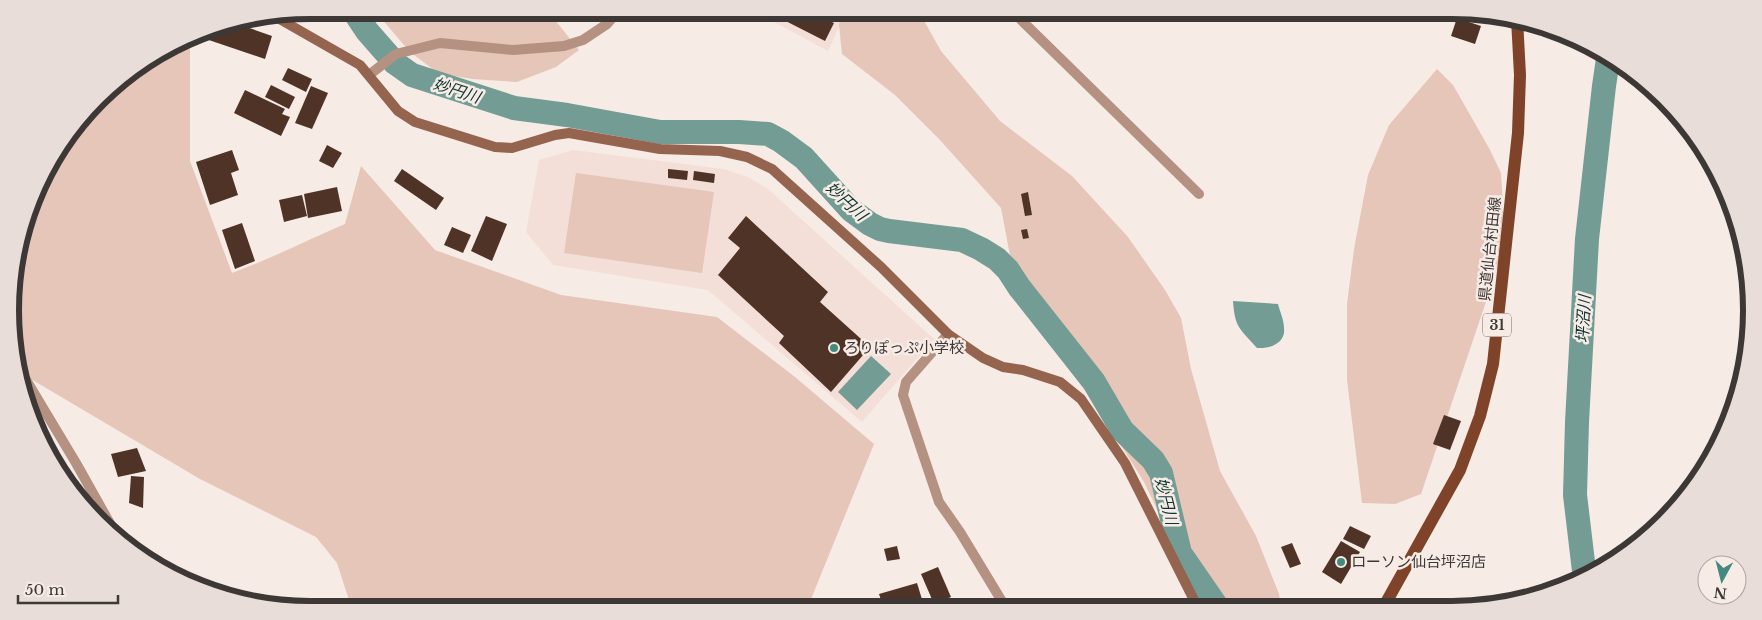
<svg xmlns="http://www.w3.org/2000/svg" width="1762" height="620" viewBox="0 0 1762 620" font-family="'Libre Baskerville','Noto Sans JP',serif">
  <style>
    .built { fill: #f3dfd7 }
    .green { fill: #e5c6b8 }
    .water { fill: #729c94 }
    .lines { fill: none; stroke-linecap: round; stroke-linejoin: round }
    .stream { stroke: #729c94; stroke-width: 4 }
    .river { stroke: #729c94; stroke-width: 24 }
    .building { fill: #4f3326 }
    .street { stroke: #b49181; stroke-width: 10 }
    .secondary { stroke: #95644e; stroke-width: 10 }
    .primary { stroke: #7e4328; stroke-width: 12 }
    .poi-dot { fill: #44897f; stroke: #f7ebe6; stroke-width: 2 }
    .labels { text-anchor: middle; stroke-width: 5; stroke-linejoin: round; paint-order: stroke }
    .shield { fill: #f7ebe6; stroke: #756e6b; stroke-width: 1 }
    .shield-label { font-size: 14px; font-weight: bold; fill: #3d3836 }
    .street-label { font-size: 15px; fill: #3d3836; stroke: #f7ebe6 }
    .poi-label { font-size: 15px; fill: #3d3836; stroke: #f7ebe6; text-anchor: start }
    .water-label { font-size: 16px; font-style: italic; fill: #0e3732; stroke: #f7ebe6 }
    .rim { fill: none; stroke: #3d3836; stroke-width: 6 }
  </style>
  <rect width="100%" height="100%" fill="#f7ebe6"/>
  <!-- built -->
  <g class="built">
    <path d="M752 10H846V12L828 51Z"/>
    <path d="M573 150 724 169 750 178 768 189 934 339 862 422 708 290 553 265 526 232 539 160Z"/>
  </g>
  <!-- green -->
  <g class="green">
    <path d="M374 10H547L579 50 556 67 517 82 472 79 438 73 410 52Z"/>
    <path d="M841 10H918L941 51 1000 121 1072 176 1128 237 1165 290 1181 318 1191 369 1220 471 1256 536 1279 594 1281 608H1194L1191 581 1144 482 1094 402 1019 303 1001 208 940 140 895 95 842 54 839 25Z"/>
    <path d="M190 36V161L232 273C270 259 308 240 345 224L361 166 435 250 561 295 717 317 795 377 874 444 807 609 347 610 348 597 337 563 316 537 200 479 19 372 13 271 41 177 112 85Z"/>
    <path d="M1437 69 1453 85 1489 148 1501 173 1505 238 1494 278 1421 494 1395 504 1362 503 1347 380V304L1354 249 1368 175 1389 125Z"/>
    <path d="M576 173 714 192 702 273 564 253Z"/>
  </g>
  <!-- water -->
  <g class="water">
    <path d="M1233 301 1278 304C1280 312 1284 320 1284 328 1286 343 1270 349 1257 348 1240 328 1235 329 1233 301Z"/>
    <path d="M871 356 891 374 857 410 838 392Z"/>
  </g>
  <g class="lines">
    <!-- stream -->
    <path class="stream" d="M1584 575 1593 574"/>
    <!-- river -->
    <g class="river">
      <path d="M353 10 367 31 395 63 412 75 514 108 567 115 660 132H739L768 134 781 141 804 158 851 210 870 224 880 229 889 231 962 240 981 249 997 259 1008 270 1019 287 1094 382 1122 430 1153 460 1161 473 1180 553 1218 608"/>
      <path d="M1585 579 1575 495 1577 422 1587 239 1604 86 1608 59"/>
    </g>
  </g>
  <!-- building -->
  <g class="building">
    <path d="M764 10H808L834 23 825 41Z"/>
    <path d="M1457 18 1481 26 1475 44 1451 36Z"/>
    <path d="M238 24 272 36 265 59 197 36 198 32Z"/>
    <path d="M288 68 312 79 306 92 282 80Z"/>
    <path d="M271 85 295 97 289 109 265 97Z"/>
    <path d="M311 86 328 93 312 129 295 123Z"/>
    <path d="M245 90 285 109 282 114 290 117 281 136 234 113Z"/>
    <path d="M327 145 342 153 333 168 319 161Z"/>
    <path d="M232 150 239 170 231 173 238 195 210 205 196 162Z"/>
    <path d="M402 169 444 198 436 210 394 181Z"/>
    <path d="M668 169 688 171 687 180 668 178Z"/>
    <path d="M694 171 715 174 714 183 693 180Z"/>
    <path d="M337 187 342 211 308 218 304 194Z"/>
    <path d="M1028 192 1032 215 1025 216 1021 194Z"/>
    <path d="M302 195 307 216 284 222 279 200Z"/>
    <path d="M486 216 507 224 492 261 471 251Z"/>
    <path d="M746 216 828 292 820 302 870 347 831 392 779 343 784 336 718 275 740 248 728 238Z"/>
    <path d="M242 223 255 261 235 269 222 230Z"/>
    <path d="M452 227 471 235 463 253 444 245Z"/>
    <path d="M1027 229 1029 238 1023 239 1021 230Z"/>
    <path d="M1444 415 1461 421 1450 450 1433 444Z"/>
    <path d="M137 448 146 471 118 477 111 454Z"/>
    <path d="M131 476 144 477 143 508 129 503Z"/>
    <path d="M1350 526 1371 536 1364 549 1343 539Z"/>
    <path d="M1341 541 1360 552 1341 584 1322 572Z"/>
    <path d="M1292 543 1301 564 1290 568 1281 547Z"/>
    <path d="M897 546 900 559 887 561 884 549Z"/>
    <path d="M938 567 951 597 934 604 921 574Z"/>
    <path d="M917 583 925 609H884L879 594Z"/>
  </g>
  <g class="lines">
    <!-- street -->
    <g class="street">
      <path d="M1011 10 1199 194"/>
      <path d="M369 75 396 54 440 43 513 50 564 46 583 40 607 24 619 10"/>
      <path d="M948 334 906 382 903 395 939 502 960 532 1006 608"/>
      <path d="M19 368 76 463 113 529"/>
      <path d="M1116 608H1144"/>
      <path d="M1186 608 1195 602"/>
    </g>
    <!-- secondary -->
    <path class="secondary" d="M276 17 360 65 398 111 415 122 495 147 512 148 555 135 569 133 660 149 720 151 747 157 772 169 881 267 948 334 983 358 1003 367 1023 370 1060 382 1081 399 1125 463 1195 602 1200 608"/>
    <!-- primary -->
    <path class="primary" d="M1383 608 1460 470 1480 416 1493 364 1518 133 1520 75 1517 19"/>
  </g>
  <!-- markers -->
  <g class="poi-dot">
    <circle cx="834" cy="348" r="5"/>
    <circle cx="1341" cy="562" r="5"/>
  </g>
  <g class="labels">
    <!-- shield labels -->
    <rect class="shield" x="1483" y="313.5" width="28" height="23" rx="4"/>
    <g class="shield-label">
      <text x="1497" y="330">31</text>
    </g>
    <!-- street labels -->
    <g class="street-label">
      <text transform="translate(1490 249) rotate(-84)" y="5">県道仙台村田線</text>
    </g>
    <!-- poi labels -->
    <g class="poi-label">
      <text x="844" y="353">ろりぽっぷ小学校</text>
      <text x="1351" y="567">ローソン仙台坪沼店</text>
    </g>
    <!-- water labels -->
    <g class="water-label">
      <text transform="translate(457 90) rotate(18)" y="6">妙円川</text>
      <text transform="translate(847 201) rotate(43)" y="6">妙円川</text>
      <text transform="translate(1583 319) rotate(-87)" y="6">坪沼川</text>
      <text transform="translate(1167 501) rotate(76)" y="6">妙円川</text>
    </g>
  </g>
  <!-- crop -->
  <path d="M0 0H1762V620H0ZM310 19H1452A291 291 0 0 1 1743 310V310A291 291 0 0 1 1452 601H310A291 291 0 0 1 19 310V310A291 291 0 0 1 310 19Z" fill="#e8ddd8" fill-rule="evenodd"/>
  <path class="rim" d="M310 19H1452A291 291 0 0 1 1743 310V310A291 291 0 0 1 1452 601H310A291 291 0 0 1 19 310V310A291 291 0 0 1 310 19Z"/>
  <!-- north arrow -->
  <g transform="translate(1722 580) rotate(187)"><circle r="24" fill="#f7ebe6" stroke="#ada3a0"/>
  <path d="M0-4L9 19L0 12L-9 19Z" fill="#44897f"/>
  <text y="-8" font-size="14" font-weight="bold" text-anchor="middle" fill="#3d3836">N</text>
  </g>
  <!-- scale -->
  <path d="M18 595v8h100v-8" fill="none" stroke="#3d3836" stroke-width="2.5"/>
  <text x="25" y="595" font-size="15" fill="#3d3836" stroke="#f7ebe6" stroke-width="4" paint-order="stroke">50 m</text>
</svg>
